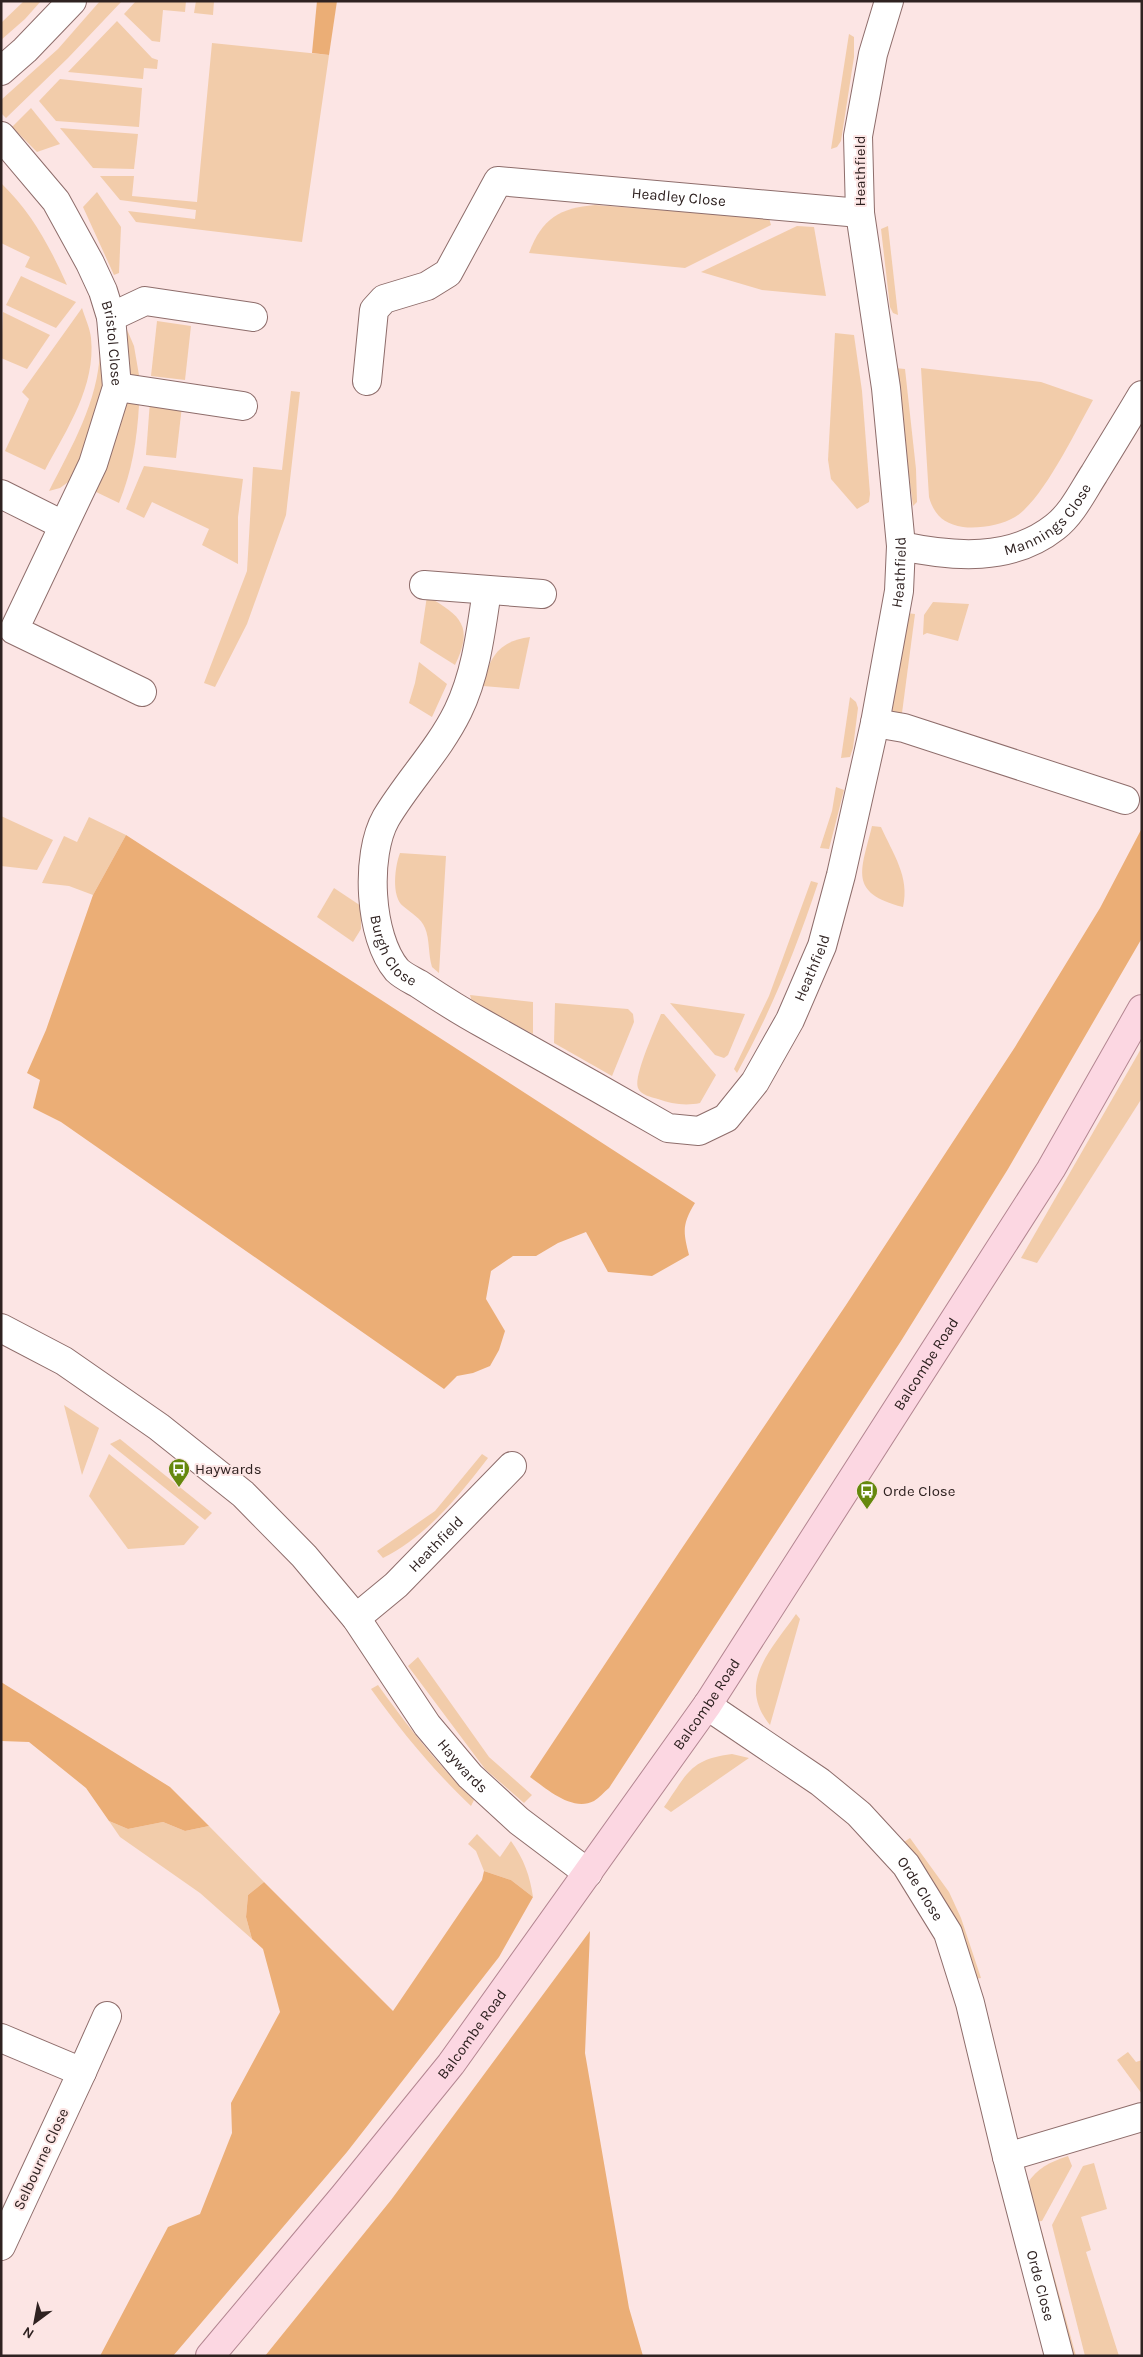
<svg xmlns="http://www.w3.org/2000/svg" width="1143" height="2357" viewBox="0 0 1143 2357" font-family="Karla,sans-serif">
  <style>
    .green { fill: #f2ccaa }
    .forest { fill: #ebae76 }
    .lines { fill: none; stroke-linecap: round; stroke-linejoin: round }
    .minor-casing { stroke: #8e6d6b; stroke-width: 30 }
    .major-casing { stroke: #b38691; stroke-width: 30 }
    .minor { stroke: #fff; stroke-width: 28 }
    .major { stroke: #fcd7e2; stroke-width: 28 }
    .labels { text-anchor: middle; stroke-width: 4; stroke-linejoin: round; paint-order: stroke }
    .street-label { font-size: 15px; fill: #2f2221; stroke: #fce5e4 }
    .poi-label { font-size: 15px; fill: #2f2221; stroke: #fce5e4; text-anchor: start }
  </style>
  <rect width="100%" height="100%" fill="#fce5e4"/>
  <!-- green -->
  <g class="green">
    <path d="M24 1H41L25 19 1 40V23Z"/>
    <path d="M100 1H122L68 58 6 118 1 113V100L58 49Z"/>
    <path d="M136 1H186L185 12 163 10 160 42 152 41 124 14Z"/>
    <path d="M196 1H214L213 15 194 13Z"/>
    <path d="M117 21 152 58 158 60 157 69 144 68 143 79 68 72Z"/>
    <path d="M849 34 854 37V57L841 141 837 147 831 149Z"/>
    <path d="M212 43 329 55 302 242 136 222 128 211 195 219 196 210 120 200 100 176H134L132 196 197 202Z"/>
    <path d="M60 79 142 88 139 127 56 121 39 101Z"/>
    <path d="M31 108 60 144 37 152 12 127Z"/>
    <path d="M60 128 138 134 134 169 93 168Z"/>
    <path d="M1 183C32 213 50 247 67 285L25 267 30 257 1 243Z"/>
    <path d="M97 192 121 227 119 273 114 275 83 207Z"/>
    <path d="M595 205 769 218 771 225 685 268 529 253C542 218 560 208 595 205Z"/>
    <path d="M797 226 814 227 826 296 762 290 701 272Z"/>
    <path d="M888 226 898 315 893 313 890 307 881 229Z"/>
    <path d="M21 276 76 302 56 328 6 305Z"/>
    <path d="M82 308C85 318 90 328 91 338 96 386 67 429 45 470L5 451 29 399 22 392Z"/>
    <path d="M3 312 50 335 27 369 1 358Z"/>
    <path d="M157 321 191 326 185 380 151 376Z"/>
    <path d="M125 325 134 346 140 381 128 378Z"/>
    <path d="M835 333 854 335 862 391 870 494 869 502 857 509 831 479 828 460Z"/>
    <path d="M102 349 106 373 92 437 71 480 60 488 49 491C72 446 98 402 100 351Z"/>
    <path d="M895 368 905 369 916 469 917 502 913 506Z"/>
    <path d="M921 368 1041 382 1093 400C1076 430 1043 500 1015 517 1002 525 979 529 963 527 944 524 934 515 929 497Z"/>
    <path d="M291 391 300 392 286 515 247 624 215 687 204 683 247 571 253 467 282 470Z"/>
    <path d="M120 401 139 405C137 440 132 471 119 503L92 490Z"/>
    <path d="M150 401 182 406 176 458 146 455Z"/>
    <path d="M144 466 243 479 238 517V564L202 545 209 529 152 502 144 518 126 509Z"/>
    <path d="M427 596C461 616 474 626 455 665L420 643Z"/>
    <path d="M933 602 969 604 958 641 927 633 923 635 924 615Z"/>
    <path d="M906 613 915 614 902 713H892Z"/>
    <path d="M530 637 519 689 483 686C489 657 499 641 530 637Z"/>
    <path d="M419 662 447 684 432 717 409 703 415 683Z"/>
    <path d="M850 697 856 702 858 708 853 748 850 757 841 758Z"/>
    <path d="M836 787 844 790 829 849 820 848 832 811Z"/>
    <path d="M1 816 53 840 37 870 1 866Z"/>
    <path d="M89 817 126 835 93 895 69 886 42 883 64 836 77 842Z"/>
    <path d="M872 826 881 827C893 854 910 877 903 907 848 893 861 871 872 826Z"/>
    <path d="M400 853 446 856 439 973 432 967C428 954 430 940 425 928 421 918 411 913 403 906 391 896 395 866 400 853Z"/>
    <path d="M811 881 818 883C796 949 771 1012 737 1073L734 1069 769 996Z"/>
    <path d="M334 888 361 906V929L353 942 317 917Z"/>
    <path d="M470 995 533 1002V1034L472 1002Z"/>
    <path d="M555 1003 628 1009 633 1014 634 1022 612 1076 554 1043Z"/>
    <path d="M670 1003 745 1014 728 1055 724 1058 715 1055Z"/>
    <path d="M661 1014H664L716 1075 700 1103C686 1106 671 1104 658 1099 651 1097 641 1095 638 1088 633 1077 656 1027 661 1014Z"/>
    <path d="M1142 1047V1098L1037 1263 1021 1258Z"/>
    <path d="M64 1405 99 1428 82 1475Z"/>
    <path d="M120 1439 212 1513 205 1520 110 1444Z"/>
    <path d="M109 1454 199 1527 184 1545 128 1549 89 1496Z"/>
    <path d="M482 1454 488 1458C458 1497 428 1535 383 1558L377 1551 435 1511Z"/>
    <path d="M796 1614 800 1619 770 1725C736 1683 771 1650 796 1614Z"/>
    <path d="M418 1657 489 1757 532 1795 524 1803 485 1769 408 1666Z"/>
    <path d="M378 1685C408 1727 438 1765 474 1800L471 1806C432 1769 402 1732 371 1689Z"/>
    <path d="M732 1754 749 1758 671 1812 664 1807C687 1774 690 1759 732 1754Z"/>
    <path d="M109 1821 128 1829 163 1822 185 1831 209 1826 264 1882 248 1895 246 1917 252 1939 200 1893 120 1837Z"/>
    <path d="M477 1834 500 1857 511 1841C524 1859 530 1876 533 1897L511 1880 484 1871 476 1851 468 1844Z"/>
    <path d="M910 1838 949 1892 961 1918 981 1978 975 1979C958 1928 941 1882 904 1842Z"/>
    <path d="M1128 2052 1136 2062 1142 2060V2094L1117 2060Z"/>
    <path d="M1068 2156 1072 2166 1042 2221 1032 2222 1027 2184C1037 2168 1050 2162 1068 2156Z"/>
    <path d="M1094 2163 1107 2209 1081 2217 1091 2250 1086 2252 1119 2356H1085L1052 2225 1083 2166Z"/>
    <path d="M1042 2232 1076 2356H1064L1032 2235Z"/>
  </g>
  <!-- forest -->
  <g class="forest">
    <path d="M317 1H337L329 55 312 53Z"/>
    <path d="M1142 828V938L1008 1169 901 1341 609 1788C604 1792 599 1798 594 1801 572 1812 547 1789 530 1777L680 1551 846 1305 1015 1047 1100 908Z"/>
    <path d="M126 835 695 1203C682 1224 683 1232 689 1255L652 1276 608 1272 586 1232 558 1243 536 1256H513L491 1271 486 1299 505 1331 499 1350 490 1366 473 1373 457 1376 444 1389 61 1122 33 1108 40 1080 27 1073 46 1030 93 895Z"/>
    <path d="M1 1682 170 1787 209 1826 185 1831 163 1822 128 1829 109 1821 86 1788 29 1742 1 1741Z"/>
    <path d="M484 1871 511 1880 533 1897 499 1957 347 2152 173 2356H100L168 2227 200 2214 232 2133 231 2103 280 2012 263 1949 252 1939 246 1917 248 1895 264 1882 393 2011 482 1880Z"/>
    <path d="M590 1931 585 2053 629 2308 643 2356H265L391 2200Z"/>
  </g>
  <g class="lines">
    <!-- minor casing -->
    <g class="minor-casing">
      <g id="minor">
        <path d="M1 71 25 50 72 1"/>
        <path id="s1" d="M1 136 56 201 90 263 103 291 111 317 117 387 93 464 14 630 142 692"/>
        <path d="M111 317 145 301 253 317"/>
        <path id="s2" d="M367 381 374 310 384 299 427 286 448 273 498 181 860 213"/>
        <path d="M117 387 243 406"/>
        <path d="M1 494 63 525"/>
        <path id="s3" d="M901 546C953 557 1011 562 1055 527 1072 514 1083 491 1094 474 1110 448 1126 422 1142 395"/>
        <path d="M424 585 542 594"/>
        <path id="s4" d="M487 590C481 631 476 674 458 711 439 750 408 781 386 818 365 855 369 937 397 970 403 976 412 980 419 984 440 998 462 1012 484 1024 545 1058 607 1093 668 1128L699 1131 726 1118 755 1082 790 1020 822 946 841 875 875 723 899 591 901 546 886 388 860 213 858 136 873 54 889 1"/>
        <path d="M875 723 904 728 1125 800"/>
        <path id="s5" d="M1 1328 64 1361 159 1427 243 1494 304 1556 356 1618 427 1725 470 1776 519 1821 588 1873"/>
        <path id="s6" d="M356 1618 396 1585 512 1466"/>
        <path id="s7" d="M708 1704 718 1713 820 1782 859 1814 906 1865 948 1933 970 2003 1007 2157 1059 2356"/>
        <path d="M1 2038 82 2072 1 2246"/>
        <path d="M82 2072 107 2016"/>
        <path d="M1007 2157 1142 2117"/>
      </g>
    </g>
    <!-- major casing -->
    <g class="major-casing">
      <g id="major">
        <path id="s8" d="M210 2356 344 2196 451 2064 708 1704 1051 1169 1142 1009"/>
      </g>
    </g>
    <!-- minor -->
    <use href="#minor" class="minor"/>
    <!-- major -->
    <use href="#major" class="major"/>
  </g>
  <!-- icons -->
  <defs>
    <g id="bus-pin" transform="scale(1.125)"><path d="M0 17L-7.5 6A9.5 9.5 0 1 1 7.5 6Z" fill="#65880d" stroke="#fce5e4"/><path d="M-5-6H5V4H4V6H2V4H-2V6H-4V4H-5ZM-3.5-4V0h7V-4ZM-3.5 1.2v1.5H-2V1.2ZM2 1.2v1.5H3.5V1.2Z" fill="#fff"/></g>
  </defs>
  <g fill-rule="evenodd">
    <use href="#bus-pin" x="179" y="1469"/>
    <use href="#bus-pin" x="867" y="1491"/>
  </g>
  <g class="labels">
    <!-- street labels -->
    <g class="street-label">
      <text transform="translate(860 171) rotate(-90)" y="5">Heathfield</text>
      <text dy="5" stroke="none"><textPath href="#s2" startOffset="442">Headley Close</textPath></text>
      <text dy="5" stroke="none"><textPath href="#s1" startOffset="240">Bristol Close</textPath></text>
      <text dy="5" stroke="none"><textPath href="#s3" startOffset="159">Mannings Close</textPath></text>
      <text dy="5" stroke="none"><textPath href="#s4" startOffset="1368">Heathfield</textPath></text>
      <text dy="5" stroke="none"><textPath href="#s4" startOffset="394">Burgh Close</textPath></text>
      <text dy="5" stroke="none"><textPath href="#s4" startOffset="962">Heathfield</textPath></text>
      <text dy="5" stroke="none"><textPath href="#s8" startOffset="1225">Balcombe Road</textPath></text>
      <text dy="5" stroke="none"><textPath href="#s6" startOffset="109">Heathfield</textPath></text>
      <text dy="5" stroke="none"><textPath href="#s8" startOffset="820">Balcombe Road</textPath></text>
      <text dy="5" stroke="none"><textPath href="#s5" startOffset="645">Haywards</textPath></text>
      <text dy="5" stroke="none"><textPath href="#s7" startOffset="284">Orde Close</textPath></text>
      <text dy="5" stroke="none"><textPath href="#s8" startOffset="415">Balcombe Road</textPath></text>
      <text transform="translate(41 2159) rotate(-65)" y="5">Selbourne Close</text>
      <text dy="5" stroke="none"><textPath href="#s7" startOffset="701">Orde Close</textPath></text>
    </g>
    <!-- poi labels -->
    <g class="poi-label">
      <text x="195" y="1474">Haywards</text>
      <text x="883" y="1496">Orde Close</text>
    </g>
  </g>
  <!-- border -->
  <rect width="1143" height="2357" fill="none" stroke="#2f2221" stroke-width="5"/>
  <!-- north arrow -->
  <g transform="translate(35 2322) rotate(212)" stroke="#fce5e4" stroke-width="4" paint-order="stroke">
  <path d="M0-4L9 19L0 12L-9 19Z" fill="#2f2221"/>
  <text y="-8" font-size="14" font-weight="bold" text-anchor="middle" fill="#2f2221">N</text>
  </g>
</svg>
